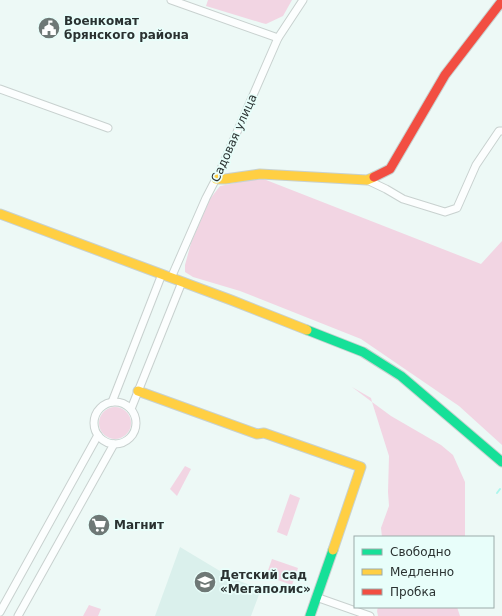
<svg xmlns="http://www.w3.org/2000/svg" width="502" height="616" viewBox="0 0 502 616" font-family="'DejaVu Sans',sans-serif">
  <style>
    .built { fill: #daf0ec }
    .green { fill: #f2d5e3 }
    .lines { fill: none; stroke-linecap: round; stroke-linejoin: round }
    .stream { stroke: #adf6ec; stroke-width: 2 }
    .street-casing { stroke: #c8d1cf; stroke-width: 9 }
    .fast-casing { stroke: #c8d1cf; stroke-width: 11 }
    .slow-casing { stroke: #c8d1cf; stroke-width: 11 }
    .jam-casing { stroke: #c8d1cf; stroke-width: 11 }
    .street { stroke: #fcfefe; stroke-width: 7 }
    .fast { stroke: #16e098; stroke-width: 9 }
    .slow { stroke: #ffcf43; stroke-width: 9 }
    .jam { stroke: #f24e42; stroke-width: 9 }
    .labels { text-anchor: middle; stroke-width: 3.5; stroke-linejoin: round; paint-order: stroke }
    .poi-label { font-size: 12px; font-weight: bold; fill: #2a3231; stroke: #e8fefa; text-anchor: start }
    .street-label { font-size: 12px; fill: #2a3231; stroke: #e8fefa }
  </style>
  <rect width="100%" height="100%" fill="#edf9f6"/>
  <!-- built -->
  <path class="built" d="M180 547 220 571 221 574 261 589 251 616H155Z"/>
  <!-- green -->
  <g class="green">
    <path d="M208 0H292L283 16 266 24 262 23 206 6Z"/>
    <path d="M261 178 481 264 502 241V445L459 406 361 339 240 291 193 277 185 272V265L191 243 210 199 220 186Z"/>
    <path d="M352 387 371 398 372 402 391 416 441 445 453 455 465 482V537H382L381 528 389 506 388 492 389 456 372 402Z"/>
    <circle cx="115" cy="423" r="16"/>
    <path d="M185 466 191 469 177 496 170 489Z"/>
    <path d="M290 494 300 498 287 536 277 532Z"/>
    <path d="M272 559 298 568 292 585 266 576Z"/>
    <path d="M89 605 101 609 98 616H83Z"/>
    <path d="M378 607H457L460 616H378L377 611Z"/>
  </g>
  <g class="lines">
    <!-- stream -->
    <path class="stream" d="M497 493 500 489"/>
    <!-- street casing -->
    <g class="street-casing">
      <g id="street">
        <path d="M171 0 278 38"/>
        <path d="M0 89 108 128"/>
        <path d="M367 180 386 189 403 199 445 212 457 208 476 165 499 131H502"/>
        <path d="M171 278 206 198 220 171 278 38 303 0"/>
        <path d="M112 402 162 274"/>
        <circle cx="115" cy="423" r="21"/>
        <path d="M131 409 182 282"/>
        <path d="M316 597 370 616"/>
        <path d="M0 612 98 435"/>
        <path d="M18 616 114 444"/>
      </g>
    </g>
    <!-- fast casing -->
    <g class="fast-casing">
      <g id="fast">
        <path d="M307 330 363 352 401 376 502 462"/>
        <path d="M310 616 333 550"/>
      </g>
    </g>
    <!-- slow casing -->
    <g class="slow-casing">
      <g id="slow">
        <path d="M216 179H225L260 174 367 180 374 177"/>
        <path d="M0 214 231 300 307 330"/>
        <path d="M138 391 257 434 264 433 361 467 333 550"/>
      </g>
    </g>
    <!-- jam casing -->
    <g class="jam-casing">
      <path id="jam" d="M374 177 390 169 445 75 502 1"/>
    </g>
    <!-- street -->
    <use href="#street" class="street"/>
    <!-- fast -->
    <use href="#fast" class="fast"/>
    <!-- slow -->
    <use href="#slow" class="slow"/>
    <!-- jam -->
    <use href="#jam" class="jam"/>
  </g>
  <!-- icons -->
  <defs>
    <g id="civic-disc" transform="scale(1.15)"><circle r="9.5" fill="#6e7876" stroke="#e8fefa"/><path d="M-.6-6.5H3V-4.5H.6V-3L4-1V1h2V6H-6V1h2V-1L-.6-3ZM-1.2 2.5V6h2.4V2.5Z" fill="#fff"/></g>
    <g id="supermarket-disc" transform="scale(1.15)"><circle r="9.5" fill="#6e7876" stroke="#e8fefa"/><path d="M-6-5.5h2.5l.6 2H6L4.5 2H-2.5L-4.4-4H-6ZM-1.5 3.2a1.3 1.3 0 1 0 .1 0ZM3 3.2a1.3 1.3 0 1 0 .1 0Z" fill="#fff"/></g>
    <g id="school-disc" transform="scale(1.15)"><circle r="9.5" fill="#6e7876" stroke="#e8fefa"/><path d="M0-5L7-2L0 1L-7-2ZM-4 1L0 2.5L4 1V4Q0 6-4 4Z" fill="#fff"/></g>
  </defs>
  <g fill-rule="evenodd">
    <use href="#civic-disc" x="49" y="28"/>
    <use href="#supermarket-disc" x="99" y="525"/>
    <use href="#school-disc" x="205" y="582"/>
  </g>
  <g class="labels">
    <!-- poi labels -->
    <g class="poi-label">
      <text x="64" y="25">Военкомат<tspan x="64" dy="14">брянского района</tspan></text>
      <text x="114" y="529">Магнит</text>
      <text x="220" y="579">Детский сад<tspan x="220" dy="14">«Мегаполис»</tspan></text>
    </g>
    <!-- street labels -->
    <g class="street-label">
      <text transform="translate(234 138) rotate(-66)" y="4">Садовая улица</text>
    </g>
  </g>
  <!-- legend -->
  <rect x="354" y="536" width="140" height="72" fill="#e8fefa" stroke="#9cacaa"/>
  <rect x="362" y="549" width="20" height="6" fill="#16e098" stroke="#9cacaa"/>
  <text x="390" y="556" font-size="12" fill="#2a3231">Свободно</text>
  <rect x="362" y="569" width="20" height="6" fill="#ffcf43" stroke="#9cacaa"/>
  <text x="390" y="576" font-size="12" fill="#2a3231">Медленно</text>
  <rect x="362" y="589" width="20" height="6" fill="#f24e42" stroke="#9cacaa"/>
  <text x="390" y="596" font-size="12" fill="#2a3231">Пробка</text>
</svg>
